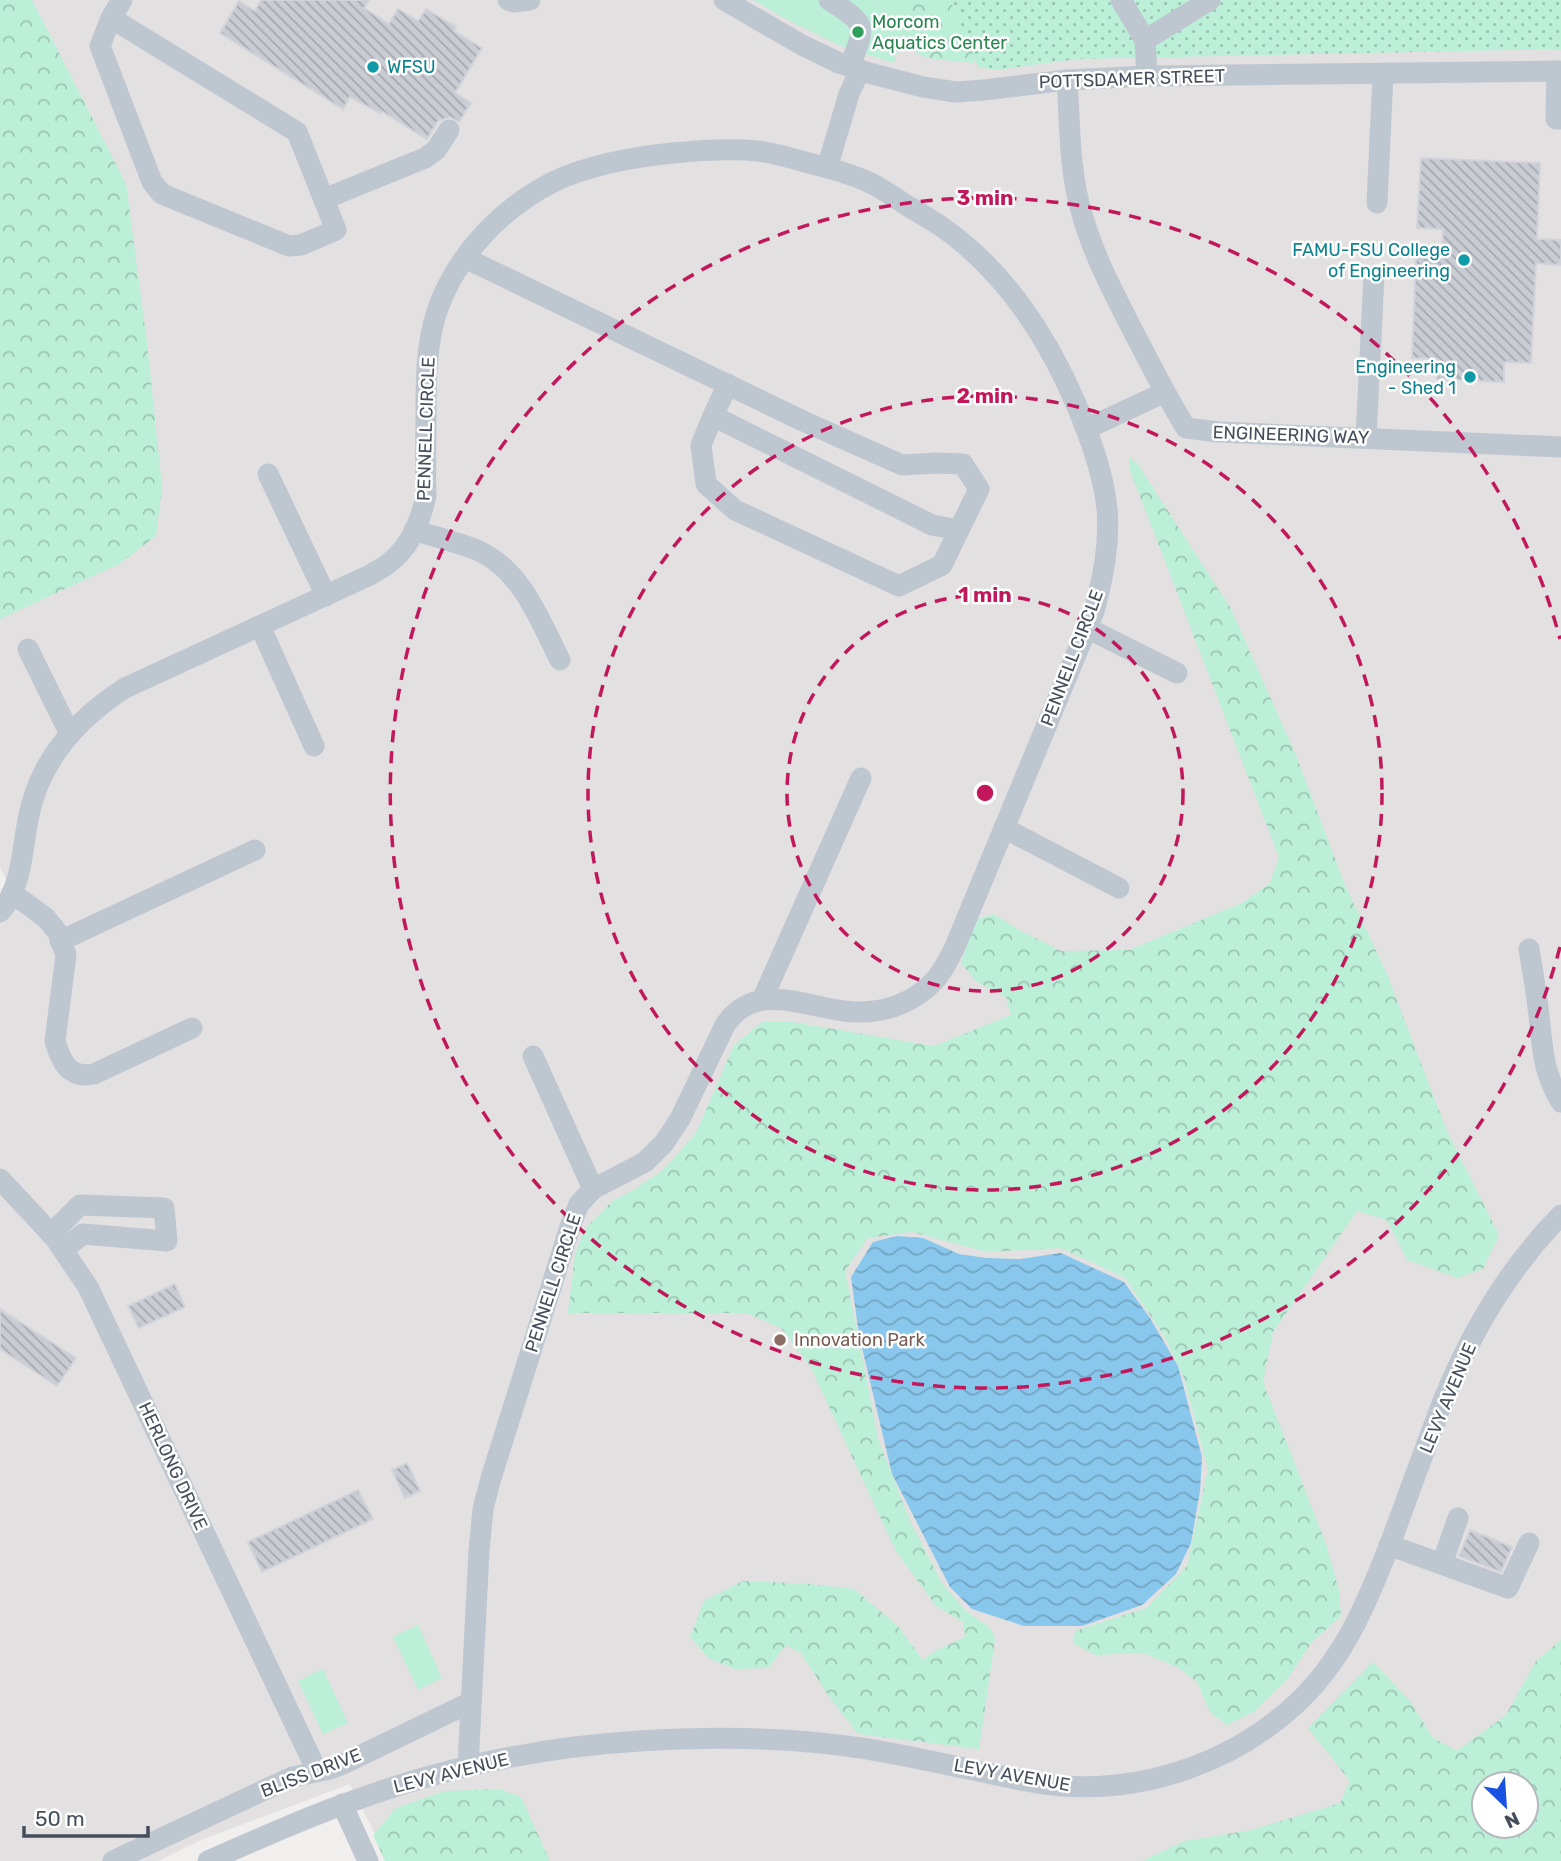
<svg xmlns="http://www.w3.org/2000/svg" width="1561" height="1861" viewBox="0 0 1561 1861" font-family="Rubik,sans-serif">
  <style>
    .education { fill: #e2e0e0; fill-rule: evenodd }
    .grass { fill: url(#grass-dots) }
    .forest { fill: url(#forest-crowns); fill-rule: evenodd }
    .park { fill: #bcefd8 }
    .water { fill: url(#water-waves) }
    .building { fill: url(#building-back-hatch); stroke: #d2d3da; stroke-width: 2 }
    .lines { fill: none; stroke-linecap: round; stroke-linejoin: round }
    .minor { stroke: #bec6d0; stroke-width: 21 }
    .ring { fill: none; stroke: #c2185b; stroke-width: 3.5; stroke-dasharray: 12 9 }
    .leisure-dot { fill: #2e9e5b; stroke: #fff; stroke-width: 2.5 }
    .culture-dot { fill: #0f9aa8; stroke: #fff; stroke-width: 2.5 }
    .education-dot { fill: #8d6e63; stroke: #fff; stroke-width: 2.5 }
    .labels { text-anchor: middle; stroke-width: 5; stroke-linejoin: round; paint-order: stroke }
    .leisure-label { font-size: 18px; fill: #27864d; stroke: #fff; text-anchor: start }
    .culture-label { font-size: 18px; fill: #0d838f; stroke: #fff; text-anchor: end }
    .street-label { font-size: 18px; fill: #464e5c; stroke: #fff }
    .education-label { font-size: 18px; fill: #785e54; stroke: #fff; text-anchor: start }
    .centre { fill: #c2185b; stroke: #fff; stroke-width: 3.5 }
    .ring-label { font-size: 21px; text-anchor: middle; font-weight: bold; fill: #c2185b; stroke: #fff; stroke-width: 5; stroke-linejoin: round; paint-order: stroke }
  </style>
  <defs>
    <pattern id="grass-dots" width="8" height="8" patternUnits="userSpaceOnUse" patternTransform="scale(1.75)"><rect width="8" height="8" fill="#bcefd8"/><path d="M2 2h.1M6 6h.1" fill="none" stroke="#9bc4b2" stroke-width="1.8" stroke-linecap="round"/></pattern>
    <pattern id="forest-crowns" width="20" height="18" patternUnits="userSpaceOnUse" patternTransform="scale(1.75)"><rect width="20" height="18" fill="#bcefd8"/><path d="M2 6a3 3 0 1 1 6 0M12 15a3 3 0 1 1 6 0" fill="none" stroke="#9bc4b2"/></pattern>
    <pattern id="water-waves" width="16" height="10" patternUnits="userSpaceOnUse" patternTransform="scale(1.75)"><rect width="16" height="10" fill="#89c8ec"/><path d="M0 5q4-4 8 0t8 0" fill="none" stroke="#72a5c2"/></pattern>
    <pattern id="building-back-hatch" width="6" height="6" patternUnits="userSpaceOnUse" patternTransform="scale(1.75)"><rect width="6" height="6" fill="#caccd4"/><path d="M-1 5l2 2M0 0l6 6M5-1l2 2" fill="none" stroke="#a6a8af"/></pattern>
  </defs>
  <rect width="100%" height="100%" fill="#f1eeee"/>
  <!-- education -->
  <path class="education" d="M0 0H1456L1494 50 1561 49V1861H388L350 1784 201 1840 158 1861H0V896L4 889 6 879 0 867ZM1484 1784H1526V1826H1484Z"/>
  <!-- grass -->
  <path class="grass" d="M949 0H1561V49L1077 59 996 70 978 67Z"/>
  <!-- forest -->
  <g class="forest">
    <path d="M0 0H32L126 184 147 342 162 486 156 536 119 564 0 619Z"/>
    <path d="M879 0H950L973 54V63L927 58 915 52Z"/>
    <path d="M1129 457 1137 463 1231 609 1295 753 1345 885 1387 974 1446 1129 1499 1235 1483 1269 1458 1278 1407 1260 1387 1220 1357 1211 1273 1332 1263 1382 1326 1544 1339 1590 1341 1616 1312 1642 1288 1678 1255 1711 1227 1725 1210 1712 1197 1682 1179 1668 1144 1653 1095 1655 1073 1643 1075 1631 1146 1608 1187 1566 1208 1469 1184 1378 1165 1337 1125 1278 1061 1248 987 1252 912 1232 868 1238 845 1271 879 1442 911 1523 942 1583 965 1610 991 1629 995 1640 979 1749 858 1734 828 1695 801 1653 786 1645 768 1668 735 1669 708 1658 690 1637 704 1601 743 1581 810 1584 854 1589 897 1625 923 1660 933 1652 965 1637 963 1622 936 1606 896 1551 810 1366 781 1328 746 1313H568L575 1254 585 1229 612 1201 635 1189 663 1170 696 1133 734 1045 762 1022H792L934 1046 1011 1015 1006 997 976 981 961 963 975 920 993 914 1021 931 1061 951 1129 950 1242 903 1270 883 1279 857 1129 468Z"/>
    <path d="M1561 1640V1861H1142L1184 1841 1251 1830 1340 1803 1350 1781 1308 1728 1373 1662 1410 1701 1432 1737 1457 1751 1506 1715 1536 1661ZM1484 1784H1526V1826H1484Z"/>
    <path d="M499 1789 521 1797 550 1861H385L373 1835 396 1808 444 1791Z"/>
  </g>
  <!-- park -->
  <g class="park">
    <path d="M753 0H897L910 9 894 63 841 46 786 19Z"/>
    <path d="M418 1625 442 1678 418 1690 393 1637Z"/>
    <path d="M323 1669 348 1723 323 1734 298 1681Z"/>
  </g>
  <!-- water -->
  <path class="water" d="M897 1236 923 1238 959 1254 986 1258 1020 1259 1061 1253 1124 1282 1150 1318 1178 1366 1202 1457 1200 1491 1191 1543 1176 1574 1142 1605 1082 1626H1024L972 1609 950 1587 892 1474 859 1335 851 1277 873 1242Z"/>
  <!-- building -->
  <g class="building">
    <path d="M261 0H369L364 8 389 24 398 9 418 21 426 9 456 27 454 31 482 48 455 93 471 103 459 122 450 117 441 120 439 119 427 139 381 111 380 113 350 97 343 109 220 33 239 1 255 11Z"/>
    <path d="M1421 158 1540 163 1537 239 1561 240V258L1560 265 1536 263 1531 363 1504 362V382L1437 379 1438 359 1412 358 1416 257 1442 258 1443 229 1417 228Z"/>
    <path d="M175 1284 185 1307 139 1328 128 1306Z"/>
    <path d="M0 1309 76 1358 57 1386 0 1349Z"/>
    <path d="M407 1463 420 1491 405 1498 392 1470Z"/>
    <path d="M358 1490 373 1519 262 1572 248 1542Z"/>
    <path d="M1470 1530 1512 1547 1501 1572 1459 1556Z"/>
  </g>
  <g class="lines">
    <!-- minor -->
    <g class="minor">
      <path d="M508 0 514 2 530 0"/>
      <path d="M724 0 802 45 839 63 869 73 923 87 956 92 984 90 1067 80 1147 76 1561 71"/>
      <path d="M829 0C868 25 866 24 850 66"/>
      <path d="M1121 0 1145 40 1147 76"/>
      <path d="M111 18 297 132 336 230 301 245 289 246 162 194 152 182 100 46 111 18 122 0"/>
      <path d="M1145 40 1210 0"/>
      <path d="M1557 71 1556 119H1561"/>
      <path d="M1067 80C1070 122 1069 166 1080 207 1091 250 1112 290 1132 329 1150 363 1166 396 1186 428L1219 432 1561 447"/>
      <path d="M827 168 849 94 860 70"/>
      <path d="M324 199 425 158 436 150 449 130"/>
      <path d="M1377 203 1383 74"/>
      <path d="M465 258 803 421 902 465 937 463 963 464 979 489 959 530 932 525 713 416 728 384"/>
      <path d="M713 416 701 445 706 484 735 510 899 586 942 565 959 530"/>
      <path d="M1086 429 1165 392"/>
      <path d="M1366 438 1374 276"/>
      <path d="M268 474 326 596"/>
      <path d="M414 530C435 537 457 542 477 550 522 570 539 619 560 660"/>
      <path d="M260 626 314 746"/>
      <path d="M1087 628 1177 673"/>
      <path d="M28 649 70 734"/>
      <path d="M1004 828 1119 888"/>
      <path d="M12 893 46 918 58 933 66 955 55 1041C61 1062 69 1079 94 1074L192 1028"/>
      <path d="M0 912C22 888 22 850 28 820 38 762 77 719 125 688L370 575C376 571 383 568 389 563 410 547 421 520 426 495 425 469 426 443 426 416 426 382 426 347 436 314 455 256 501 208 555 181 592 164 633 157 673 153 702 150 729 148 758 151 776 153 794 159 812 164 829 168 847 173 864 180 881 187 895 198 911 208 921 214 932 220 942 227 1008 273 1051 342 1081 416 1093 446 1104 477 1107 509 1110 544 1103 578 1094 611L954 949C948 960 943 972 934 981 914 1003 884 1013 856 1012 811 1011 757 977 725 1025L680 1119 664 1143 645 1162 593 1189 579 1204 570 1227 491 1478 483 1509 479 1551 468 1766"/>
      <path d="M60 941 255 850"/>
      <path d="M1529 949C1532 969 1536 988 1538 1008 1543 1045 1541 1069 1561 1102"/>
      <path d="M762 1000 861 778"/>
      <path d="M533 1056 593 1189"/>
      <path d="M0 1179 55 1238 88 1287 317 1771"/>
      <path d="M51 1234 80 1205 164 1208 167 1241 83 1234 63 1250"/>
      <path d="M1389 1545 1508 1588 1529 1543"/>
      <path d="M1442 1564 1458 1518"/>
      <path d="M342 1804 368 1861"/>
      <path d="M113 1861 292 1777 330 1769 343 1764 471 1702"/>
      <path d="M208 1861C252 1842 297 1821 342 1805 437 1769 539 1747 640 1741 714 1736 788 1737 861 1748 900 1754 939 1763 978 1771 1006 1777 1033 1784 1062 1786 1147 1792 1233 1762 1296 1704 1344 1659 1366 1605 1390 1544 1408 1496 1425 1448 1443 1401 1471 1332 1509 1268 1561 1215"/>
    </g>
  </g>
  <!-- distance rings -->
  <g class="ring">
    <circle cx="985" cy="793" r="198"/>
    <circle cx="985" cy="793" r="397"/>
    <path d="M1560 947A595 595 0 1 1 1560 639"/>
  </g>
  <!-- markers -->
  <circle class="leisure-dot" cx="858" cy="32" r="7"/>
  <g class="culture-dot">
    <circle cx="373" cy="67" r="7"/>
    <circle cx="1464" cy="260" r="7"/>
    <circle cx="1470" cy="377" r="7"/>
  </g>
  <circle class="education-dot" cx="780" cy="1340" r="7"/>
  <g class="labels">
    <!-- leisure labels -->
    <g class="leisure-label">
      <text x="872" y="28">Morcom<tspan x="872" dy="21">Aquatics Center</tspan></text>
    </g>
    <!-- culture labels -->
    <g class="culture-label">
      <text x="387" y="73" text-anchor="start">WFSU</text>
      <text x="1450" y="256">FAMU-FSU College<tspan x="1450" dy="21">of Engineering</tspan></text>
      <text x="1456" y="373">Engineering<tspan x="1456" dy="21">- Shed 1</tspan></text>
    </g>
    <!-- street labels -->
    <g class="street-label">
      <text transform="translate(1132 79) rotate(-2)" y="6">POTTSDAMER STREET</text>
      <text transform="translate(426 429) rotate(-88)" y="6">PENNELL CIRCLE</text>
      <text transform="translate(1291 435) rotate(2)" y="6">ENGINEERING WAY</text>
      <text transform="translate(1072 658) rotate(-69)" y="6">PENNELL CIRCLE</text>
      <text transform="translate(553 1283) rotate(-72)" y="6">PENNELL CIRCLE</text>
      <text transform="translate(1448 1398) rotate(-67)" y="6">LEVY AVENUE</text>
      <text transform="translate(173 1466) rotate(65)" y="6">HERLONG DRIVE</text>
      <text transform="translate(311 1773) rotate(-21)" y="6">BLISS DRIVE</text>
      <text transform="translate(451 1773) rotate(-14)" y="6">LEVY AVENUE</text>
      <text transform="translate(1012 1775) rotate(10)" y="6">LEVY AVENUE</text>
    </g>
    <!-- education labels -->
    <g class="education-label">
      <text x="794" y="1346">Innovation Park</text>
    </g>
  </g>
  <circle cx="985" cy="793" r="10" class="centre"/>
  <g class="ring-label">
    <text x="985" y="205">3 min</text>
    <text x="985" y="403">2 min</text>
    <text x="985" y="602">1 min</text>
  </g>
  <!-- north arrow -->
  <g transform="translate(1505 1805) rotate(155)"><circle r="33" fill="#ffffff" stroke="#b5b8be" stroke-width="2"/>
  <path d="M0-5L12 26L0 18L-12 26Z" fill="#1951e0"/>
  <text y="-10" font-size="19" font-weight="bold" text-anchor="middle" fill="#464e5c">N</text>
  </g>
  <!-- scale -->
  <path d="M24 1826v10h124v-10" fill="none" stroke="#464e5c" stroke-width="3.5"/>
  <text x="35" y="1826" font-size="21" fill="#464e5c" stroke="#ffffff" stroke-width="5" paint-order="stroke">50 m</text>
</svg>
